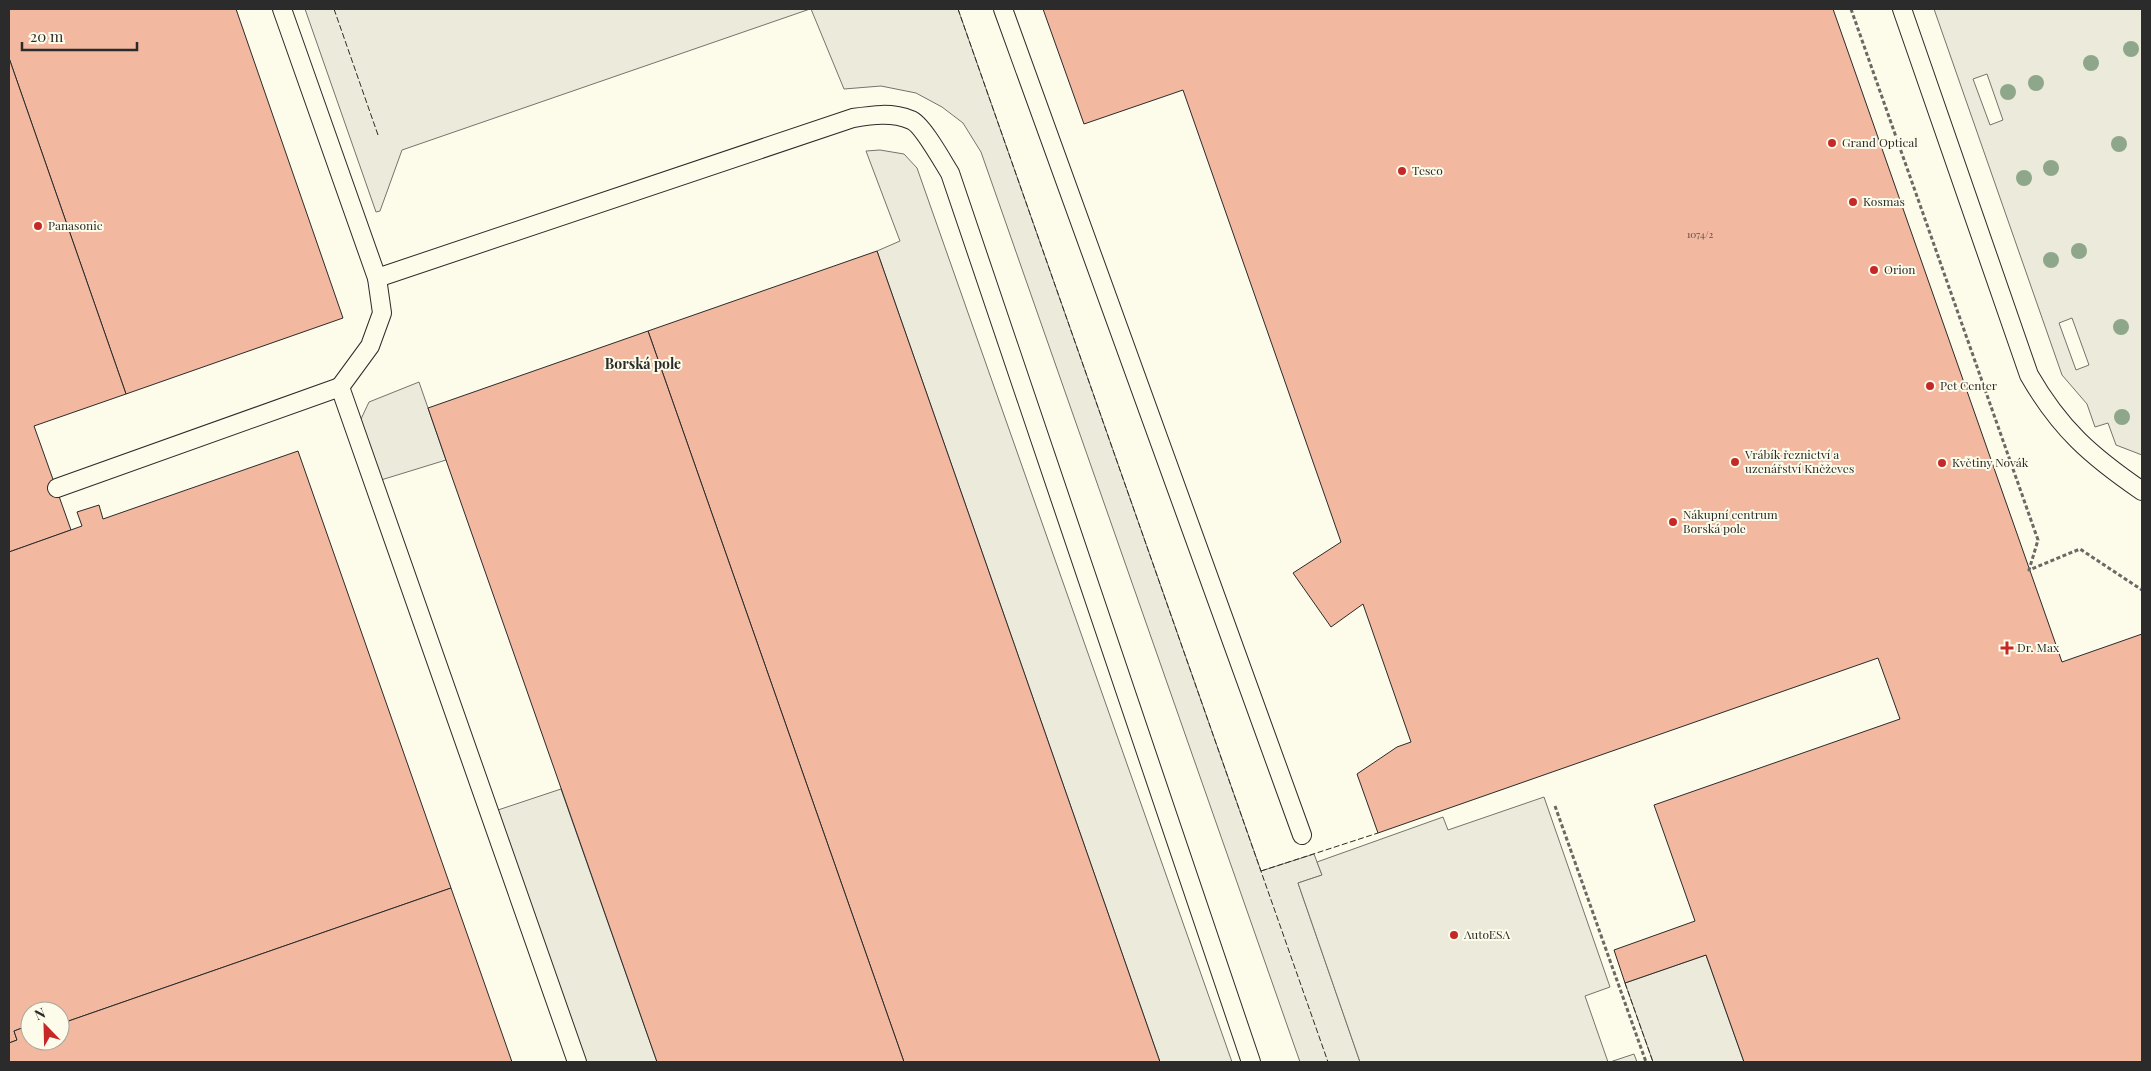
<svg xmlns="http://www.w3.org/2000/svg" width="2151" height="1071" viewBox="0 0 2151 1071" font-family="'Playfair Display',serif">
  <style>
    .green { fill: #ecebdb; stroke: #74746e }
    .parking { fill: #eceadb; stroke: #74746e; fill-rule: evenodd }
    .building { fill: #f2b8a0; stroke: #2b2b2b }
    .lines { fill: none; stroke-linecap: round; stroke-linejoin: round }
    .lane-casing { stroke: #2b2b2b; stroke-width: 20 }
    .path { stroke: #6a6964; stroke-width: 3; stroke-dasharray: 4 2.5; stroke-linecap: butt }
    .lane { stroke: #fdfbea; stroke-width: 18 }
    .fence { stroke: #2b2b2b; stroke-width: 1; stroke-dasharray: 6 2.5; stroke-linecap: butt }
    .tree { fill: #8ea78a }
    .poi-dot { fill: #c62828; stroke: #fdfbea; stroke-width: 2 }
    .labels { text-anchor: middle; stroke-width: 4; stroke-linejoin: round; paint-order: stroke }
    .number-label { font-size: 10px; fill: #5d4e48 }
    .poi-label { font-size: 12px; fill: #2b2b2b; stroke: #fdfbea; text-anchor: start }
    .neighbourhood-label { font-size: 14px; font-weight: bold; fill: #2b2b2b; stroke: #fdfbea }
  </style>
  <rect width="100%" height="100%" fill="#fdfbea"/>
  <!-- green -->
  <g class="green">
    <path d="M305 9H810L402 150 380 211 376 212Z"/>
    <path d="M811 9H958L1261 871 1314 854 1322 875 1298 883 1360 1062H1300L981 152 963 123 942 107 916 93 881 86 844 89Z"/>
    <path d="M880 150 904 154 917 168 1232 1062H1160L877 251 900 241 866 151Z"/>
    <path d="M419 382 446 460 381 480 367 444 361 419 369 402Z"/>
    <path d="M561 789 657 1062H583L495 811Z"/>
  </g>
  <!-- parking -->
  <g class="parking">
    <path d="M1934 9H2142V455L2116 445 2108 423 2095 427 2087 404 2062 375ZM1987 74 2003 120 1990 125 1973 79ZM2072 318 2089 365 2076 370 2059 323Z"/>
    <path d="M1544 797 1610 987 1585 996 1608 1062H1360L1298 883 1322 875 1317 862 1443 817 1448 830Z"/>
    <path d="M1706 955 1744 1062H1653L1625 983Z"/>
    <path d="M1634 1054 1637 1062H1610Z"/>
  </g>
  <!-- building -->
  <g class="building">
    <path d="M9 9H236L343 318 126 394 9 58Z"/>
    <path d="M1043 9H1833L2062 662 2142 634V1062H1744L1706 955 1625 983 1614 950 1695 921 1654 805 1900 719 1878 658 1378 833 1357 774 1397 747 1411 742 1363 604 1331 627 1293 573 1341 542 1183 90 1084 124Z"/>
    <path d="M9 58 126 394 34 426 71 530 9 552Z"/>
    <path d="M877 251 1160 1062H904L648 331Z"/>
    <path d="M648 331 904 1062H657L446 460 428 408Z"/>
    <path d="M298 451 451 888 60 1024V1011H30V1025L14 1031 17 1040 9 1043V552L82 526 77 512 99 505 103 519Z"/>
    <path d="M451 888 512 1062H9V1043L17 1040 14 1031 30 1025V1041H60V1024Z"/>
  </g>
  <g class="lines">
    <!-- lane casing -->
    <g class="lane-casing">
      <g id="lane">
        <path d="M282 9 377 278 382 313 370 346 340 387 577 1062"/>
        <path d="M1003 9 1302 835"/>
        <path d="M1902 9 2029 375C2060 429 2091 456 2142 491"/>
        <path d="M377 278 853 118C872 115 892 112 911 120 922 124 943 162 950 173L1251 1062"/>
        <path d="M57 488 340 387"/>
      </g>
    </g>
    <!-- path -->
    <g class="path">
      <path d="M1851 9 2038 540 2029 570 2080 549 2142 590"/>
      <path d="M1555 806 1646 1062"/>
    </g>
    <!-- lane -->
    <use href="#lane" class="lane"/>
    <!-- fence -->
    <g class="fence">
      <path d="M334 9 378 135"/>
      <path d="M958 9 1328 1062"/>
      <path d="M1261 871 1378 833"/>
      <path d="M1625 983 1653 1062"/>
    </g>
  </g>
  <!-- trees -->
  <g class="tree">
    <circle cx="2131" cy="49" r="8"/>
    <circle cx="2091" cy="63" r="8"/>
    <circle cx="2036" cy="83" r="8"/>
    <circle cx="2008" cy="92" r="8"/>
    <circle cx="2119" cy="144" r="8"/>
    <circle cx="2051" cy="168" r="8"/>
    <circle cx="2024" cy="178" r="8"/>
    <circle cx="2079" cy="251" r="8"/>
    <circle cx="2051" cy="260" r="8"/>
    <circle cx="2121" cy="327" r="8"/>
    <circle cx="2122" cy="417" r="8"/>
  </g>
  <!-- markers -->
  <g class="poi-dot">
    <circle cx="1832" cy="143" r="5"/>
    <circle cx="1402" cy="171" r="5"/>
    <circle cx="1853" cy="202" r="5"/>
    <circle cx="38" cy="226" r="5"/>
    <circle cx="1874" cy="270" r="5"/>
    <circle cx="1930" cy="386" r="5"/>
    <circle cx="1735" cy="462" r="5"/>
    <circle cx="1942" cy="463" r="5"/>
    <circle cx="1673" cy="522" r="5"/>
    <path d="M2004.5 640.5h5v5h5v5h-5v5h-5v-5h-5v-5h5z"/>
    <circle cx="1454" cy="935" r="5"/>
  </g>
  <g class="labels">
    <!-- number labels -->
    <g class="number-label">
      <text x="1700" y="238">1074/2</text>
    </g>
    <!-- poi labels -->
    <g class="poi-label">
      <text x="1842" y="147">Grand Optical</text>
      <text x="1412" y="175">Tesco</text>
      <text x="1863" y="206">Kosmas</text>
      <text x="48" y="230">Panasonic</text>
      <text x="1884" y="274">Orion</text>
      <text x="1940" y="390">Pet Center</text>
      <text x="1745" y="459">Vrábík řeznictví a<tspan x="1745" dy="14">uzenářství Kněževes</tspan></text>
      <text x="1952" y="467">Květiny Novák</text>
      <text x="1683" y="519">Nákupní centrum<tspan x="1683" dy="14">Borská pole</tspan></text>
      <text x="2017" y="652">Dr. Max</text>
      <text x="1464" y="939">AutoESA</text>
    </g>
    <!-- neighbourhood labels -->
    <g class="neighbourhood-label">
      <text x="643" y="369">Borská pole</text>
    </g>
  </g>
  <!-- border -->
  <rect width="2151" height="1071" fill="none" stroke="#2b2b2b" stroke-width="20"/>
  <!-- north arrow -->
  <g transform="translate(45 1026) rotate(337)"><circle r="24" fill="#fdfbea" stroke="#a9a89e"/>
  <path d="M0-4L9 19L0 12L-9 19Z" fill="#c62828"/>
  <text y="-8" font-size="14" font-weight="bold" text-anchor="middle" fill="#2b2b2b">N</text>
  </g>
  <!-- scale -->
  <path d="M22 42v8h115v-8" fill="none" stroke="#2b2b2b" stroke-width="2.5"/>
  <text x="30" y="42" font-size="15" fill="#2b2b2b" stroke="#fdfbea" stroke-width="4" paint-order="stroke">20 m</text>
</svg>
